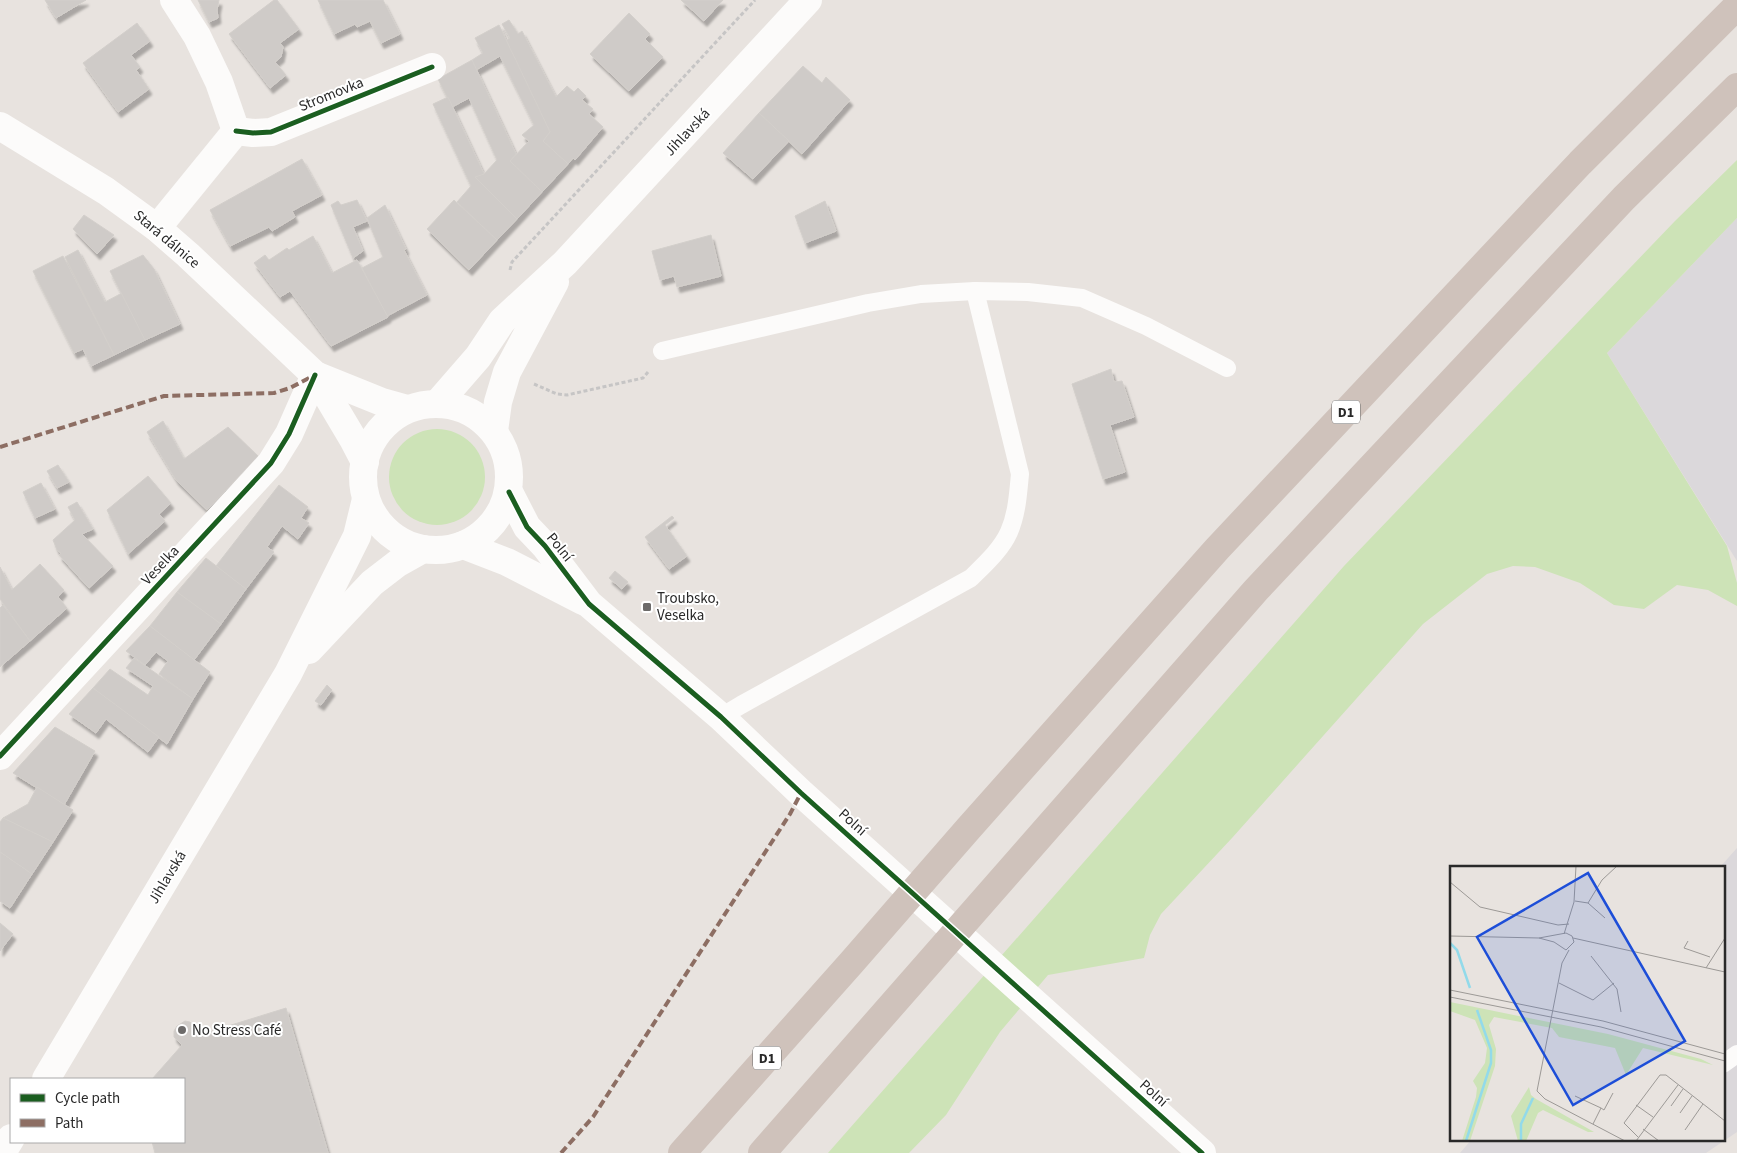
<svg xmlns="http://www.w3.org/2000/svg" width="1737" height="1153" viewBox="0 0 1737 1153" font-family="'Source Sans 3',sans-serif">
  <style>
    .industrial { fill: #dbd8db }
    .green { fill: #cde3b7 }
    .building { fill: #cfcbc8; stroke: #d3cfcb; filter: url(#shadow) }
    .lines { fill: none; stroke-linecap: round; stroke-linejoin: round }
    .path { stroke: #c6c5c5; stroke-width: 3; stroke-dasharray: 4 2.5; stroke-linecap: butt }
    .service { stroke: #fcfbfa; stroke-width: 18 }
    .minor { stroke: #fcfbfa; stroke-width: 28 }
    .tertiary { stroke: #fcfbfa; stroke-width: 28 }
    .secondary { stroke: #fcfbfa; stroke-width: 28 }
    .motorway { stroke: #cfc2bb; stroke-width: 28 }
    .quiet { stroke: #8d6e63; stroke-width: 4; stroke-dasharray: 8 4; stroke-linecap: butt }
    .cycleway-casing { stroke: #fff; stroke-width: 8 }
    .cycleway { stroke: #1b5e20; stroke-width: 5 }
    .poi-dot { fill: #6c6a69; stroke: #fff; stroke-width: 2 }
    .labels { text-anchor: middle; stroke-width: 4; stroke-linejoin: round; paint-order: stroke }
    .shield { fill: #fff; stroke: #696969; stroke-width: 1 }
    .shield-label { font-size: 14px; font-weight: bold; fill: #292929 }
    .street-label { font-size: 15px; fill: #292929; stroke: #fff }
    .poi-label { font-size: 15px; fill: #292929; stroke: #fff; text-anchor: start }
    .inset-river { fill: none; stroke: #92daea; stroke-width: 2.5 }
    .inset-road { fill: none; stroke: #9c9996; stroke-width: 1 }
    .view { fill: #1d4ed8; fill-opacity: 0.15; stroke: #1d4ed8; stroke-width: 2.5 }
    .inset-edge { fill: none; stroke: #292929; stroke-width: 2.5 }
  </style>
  <defs>
    <filter id="shadow"><feDropShadow dx="3" dy="5.5" stdDeviation="1" flood-color="#0004"/></filter>
  </defs>
  <rect width="100%" height="100%" fill="#e8e3df"/>
  <!-- industrial -->
  <g class="industrial">
    <path d="M1737 218V561L1607 353Z"/>
    <path d="M1737 848V1132L1706 1153H1460L1472 1139H1723V867H1720Z"/>
  </g>
  <!-- green -->
  <g class="green">
    <path d="M1737 160V218L1607 353 1727 546 1737 583V606L1708 590 1677 585 1644 609 1614 605 1580 583 1535 567 1513 566 1487 574 1423 624 1232 838 1161 914 1150 935 1144 958 1048 975 1000 1032 946 1115 909 1153H828L1344 566 1675 221Z"/>
    <circle cx="437" cy="477" r="48"/>
  </g>
  <!-- building -->
  <g class="building">
    <path d="M45 0H86L56 18Z"/>
    <path d="M198 0H219L217 10 218 18 209 22Z"/>
    <path d="M274 0H277L299 29 280 43 283 47 281 57 275 62 286 75 270 88 229 34Z"/>
    <path d="M318 0H383L400 34 381 43 370 21 357 27 355 24 334 34Z"/>
    <path d="M681 0H723L704 21Z"/>
    <path d="M629 13 650 34 645 39 663 57 629 91 590 54Z"/>
    <path d="M509 20 518 34 522 31 556 97 567 86 574 92 578 88 586 96 582 100 593 109 589 114 603 127 575 160 573 158 568 164 543 141 550 132 506 40 510 38 502 24Z"/>
    <path d="M137 23 150 41 131 55 140 67 136 70 149 89 118 112 83 63Z"/>
    <path d="M499 25 550 132 543 141 568 164 542 192 510 161 529 141 522 135 534 125 500 56 476 70 472 60 483 53 475 38Z"/>
    <path d="M472 60 516 154 510 161 542 192 517 219 475 177 484 174 497 160 469 98 452 107 438 79Z"/>
    <path d="M803 66 822 83 826 77 850 100 802 154 759 113Z"/>
    <path d="M448 97 484 174 475 177 517 219 497 240 457 202 471 186 433 104Z"/>
    <path d="M759 113 789 141 753 179 723 153Z"/>
    <path d="M302 159 322 195 292 211 295 217 272 231 269 227 230 246 210 210Z"/>
    <path d="M357 200 367 221 353 227 363 251 353 258 331 205 338 201 341 205Z"/>
    <path d="M454 200 497 240 469 270 427 229Z"/>
    <path d="M825 201 836 231 805 243 795 216Z"/>
    <path d="M385 205 406 249 404 250 427 295 387 316 362 268 383 257 367 218Z"/>
    <path d="M84 215 114 235 97 254 73 229Z"/>
    <path d="M711 235 721 276 677 287 674 276 660 280 652 251Z"/>
    <path d="M313 236 332 273 357 260 388 317 331 346 290 291 280 297 254 263 265 255 269 260 287 248 289 250Z"/>
    <path d="M78 250 105 302 122 293 145 340 114 355 65 257Z"/>
    <path d="M143 255 154 269 180 324 145 340 110 271Z"/>
    <path d="M63 256 114 355 91 366 83 349 74 353 33 271Z"/>
    <path d="M1111 369 1114 382 1122 381 1134 417 1110 425 1125 472 1103 479 1072 384Z"/>
    <path d="M163 421 184 459 228 427 258 456 207 510 176 480 147 432Z"/>
    <path d="M58 465 69 482 57 488 47 471Z"/>
    <path d="M148 476 171 503 159 514 165 521 128 554 107 510Z"/>
    <path d="M41 483 55 509 35 518 23 492Z"/>
    <path d="M279 485 308 507 301 518 309 523 298 539 282 526 267 547 274 552 246 589 216 566Z"/>
    <path d="M77 502 93 529 82 534 113 566 89 588 59 555 61 553 57 550 53 540 75 520 68 507Z"/>
    <path d="M672 516 674 518 665 525 687 556 669 569 645 537Z"/>
    <path d="M206 558 246 589 221 624 177 592Z"/>
    <path d="M40 564 64 590 58 597 67 608 30 641 0 599V567L12 590Z"/>
    <path d="M615 571 628 582 622 589 609 578Z"/>
    <path d="M177 592 221 624 194 660 150 626Z"/>
    <path d="M3 605 30 641 0 667V608Z"/>
    <path d="M150 626 210 672 193 699 159 674 168 661 156 652 145 665 126 651Z"/>
    <path d="M134 658 193 699 167 744 93 688 110 669 148 695 153 686 126 668Z"/>
    <path d="M327 685 332 690 321 705 315 701Z"/>
    <path d="M93 688 159 737 148 752 106 719 96 733 69 714Z"/>
    <path d="M55 727 95 751 64 805 13 773Z"/>
    <path d="M37 787 73 810 53 842 3 818 28 804Z"/>
    <path d="M3 818 53 842 32 874 0 852V822Z"/>
    <path d="M0 852 32 874 10 908 0 901Z"/>
    <path d="M0 923 13 934 0 951Z"/>
    <path d="M286 1008 328 1153H155L152 1142H184V1079H152L182 1045 174 1037V1031L177 1026 185 1021 190 1022 198 1029 199 1035Z"/>
  </g>
  <g class="lines">
    <!-- path -->
    <g class="path">
      <path d="M510 270 512 262 755 0"/>
      <path d="M534 384 557 394 567 395 643 378 648 372"/>
    </g>
    <!-- service -->
    <g class="service">
      <path d="M662 351 868 303 921 294 975 291 1028 292 1082 298 1146 326 1227 368"/>
      <path d="M721 717 741 705 971 578C984 565 1001 550 1009 532 1017 514 1018 494 1020 474L975 291"/>
      <path d="M1723 1064 1737 1054"/>
    </g>
    <!-- minor -->
    <g class="minor">
      <path d="M174 0 197 36 219 82 236 131"/>
      <path d="M236 131 253 133 271 132 432 67"/>
      <path d="M157 228 236 131"/>
      <path d="M0 756 271 463 289 434 315 375"/>
    </g>
    <!-- tertiary -->
    <g class="tertiary">
      <path d="M509 492 527 527 545 546 589 604 721 717 801 793 1202 1153"/>
      <path d="M463 545 507 562 583 601"/>
    </g>
    <!-- secondary -->
    <g class="secondary">
      <path d="M0 126 106 191 157 228 188 255 315 375 353 439 365 462"/>
      <path d="M315 375 382 402 407 409"/>
      <path d="M438 403 478 357 502 321 565 263 808 0"/>
      <circle cx="436" cy="477" r="73"/>
      <path d="M494 431 498 402 507 372 555 282"/>
      <path d="M309 650 372 583 398 563 423 549"/>
      <path d="M46 1079 288 674 357 536 366 499"/>
      <path d="M2 1153 11 1138"/>
    </g>
    <!-- motorway -->
    <g class="motorway">
      <path d="M682 1153 852 962 968 829 1217 549 1580 163 1737 6"/>
      <path d="M762 1153 1256 590 1624 198 1737 87"/>
    </g>
    <!-- quiet -->
    <g class="quiet">
      <path d="M0 447 164 396 274 393 290 388 313 376"/>
      <path d="M561 1153 593 1117 790 814 801 793"/>
    </g>
    <!-- cycleway casing -->
    <g class="cycleway-casing">
      <g id="cycleway">
        <path d="M236 131 253 133 271 132 432 67"/>
        <path d="M509 492 527 527 545 546 589 604 721 717 801 793 1202 1153"/>
        <path d="M0 756 271 463 289 434 315 375"/>
      </g>
    </g>
    <!-- cycleway -->
    <use href="#cycleway" class="cycleway"/>
  </g>
  <!-- markers -->
  <g class="poi-dot">
    <rect x="642" y="602" width="10" height="10" rx="2.5"/>
    <circle cx="182" cy="1030" r="5"/>
  </g>
  <g class="labels">
    <!-- shield labels -->
    <g class="shield">
      <rect x="1332" y="400.5" width="28" height="23" rx="4"/>
      <rect x="753" y="1046.5" width="28" height="23" rx="4"/>
    </g>
    <g class="shield-label">
      <text x="1346" y="417">D1</text>
      <text x="767" y="1063">D1</text>
    </g>
    <!-- street labels -->
    <g class="street-label">
      <text transform="translate(331 94) rotate(-22)" y="5">Stromovka</text>
      <text transform="translate(687 132) rotate(-47)" y="5">Jihlavská</text>
      <text transform="translate(167 239) rotate(40)" y="5">Stará dálnice</text>
      <text transform="translate(560 547) rotate(51)" y="5">Polní</text>
      <text transform="translate(160 565) rotate(-47)" y="5">Veselka</text>
      <text transform="translate(853 822) rotate(42)" y="5">Polní</text>
      <text transform="translate(167 877) rotate(-59)" y="5">Jihlavská</text>
      <text transform="translate(1154 1093) rotate(42)" y="5">Polní</text>
    </g>
    <!-- poi labels -->
    <g class="poi-label">
      <text x="657" y="603">Troubsko,<tspan x="657" dy="17">Veselka</tspan></text>
      <text x="192" y="1035">No Stress Café</text>
    </g>
  </g>
  <!-- overview -->
  <g transform="translate(1450 866)">
    <rect width="275" height="275" fill="#e8e3df"/>
    <path d="M0 136 158 168 251 193 263 199 193 182 176 209 165 182 109 171 102 162 44 151 39 159 46 183 45 200 20 275H12L26 231 27 222 23 215 35 197 37 182 25 154 0 145ZM79 221 81 229 86 233 144 266H138L93 244 88 247 76 275H68L61 250Z" fill="#cde3b7"/>
    <path class="inset-river" d="M0 77 7 84 20 122M16 275 41 197V184L27 144M71 275V258L83 232"/>
    <path class="inset-road" d="M0 16 30 41 108 59 119 58M125 35 138 37 155 52M138 37 152 14 167 0M114 68 124 36 126 0M0 70 89 72 116 67 122 70 124 76 116 84 104 76 89 72M123 72 275 106M238 75 234 82 260 91M119 84 112 97 87 225 95 233 175 275M141 90 167 123 171 146M256 102 275 72M109 117 143 134 164 117M0 124 153 155 275 188M0 131 151 161 275 195M125 230 151 242 143 258M186 239 203 251M221 240 233 223M151 242 154 244 163 227M230 247 242 230M193 263 209 275M235 264 253 238M188 271 174 257 210 209H216L275 255M186 275 228 219"/>
    <path class="view" d="M138 7 235 175 123 239 27 71Z"/>
    <rect width="275" height="275" class="inset-edge"/>
  </g>
  <!-- legend -->
  <rect x="10" y="1078" width="175" height="65" fill="#ffffff" stroke="#a9a9a9"/>
  <rect x="20" y="1094" width="25" height="8" fill="#1b5e20" stroke="#a9a9a9"/>
  <text x="55" y="1103" font-size="15" fill="#292929">Cycle path</text>
  <rect x="20" y="1119" width="25" height="8" fill="#8d6e63" stroke="#a9a9a9"/>
  <text x="55" y="1128" font-size="15" fill="#292929">Path</text>
</svg>
